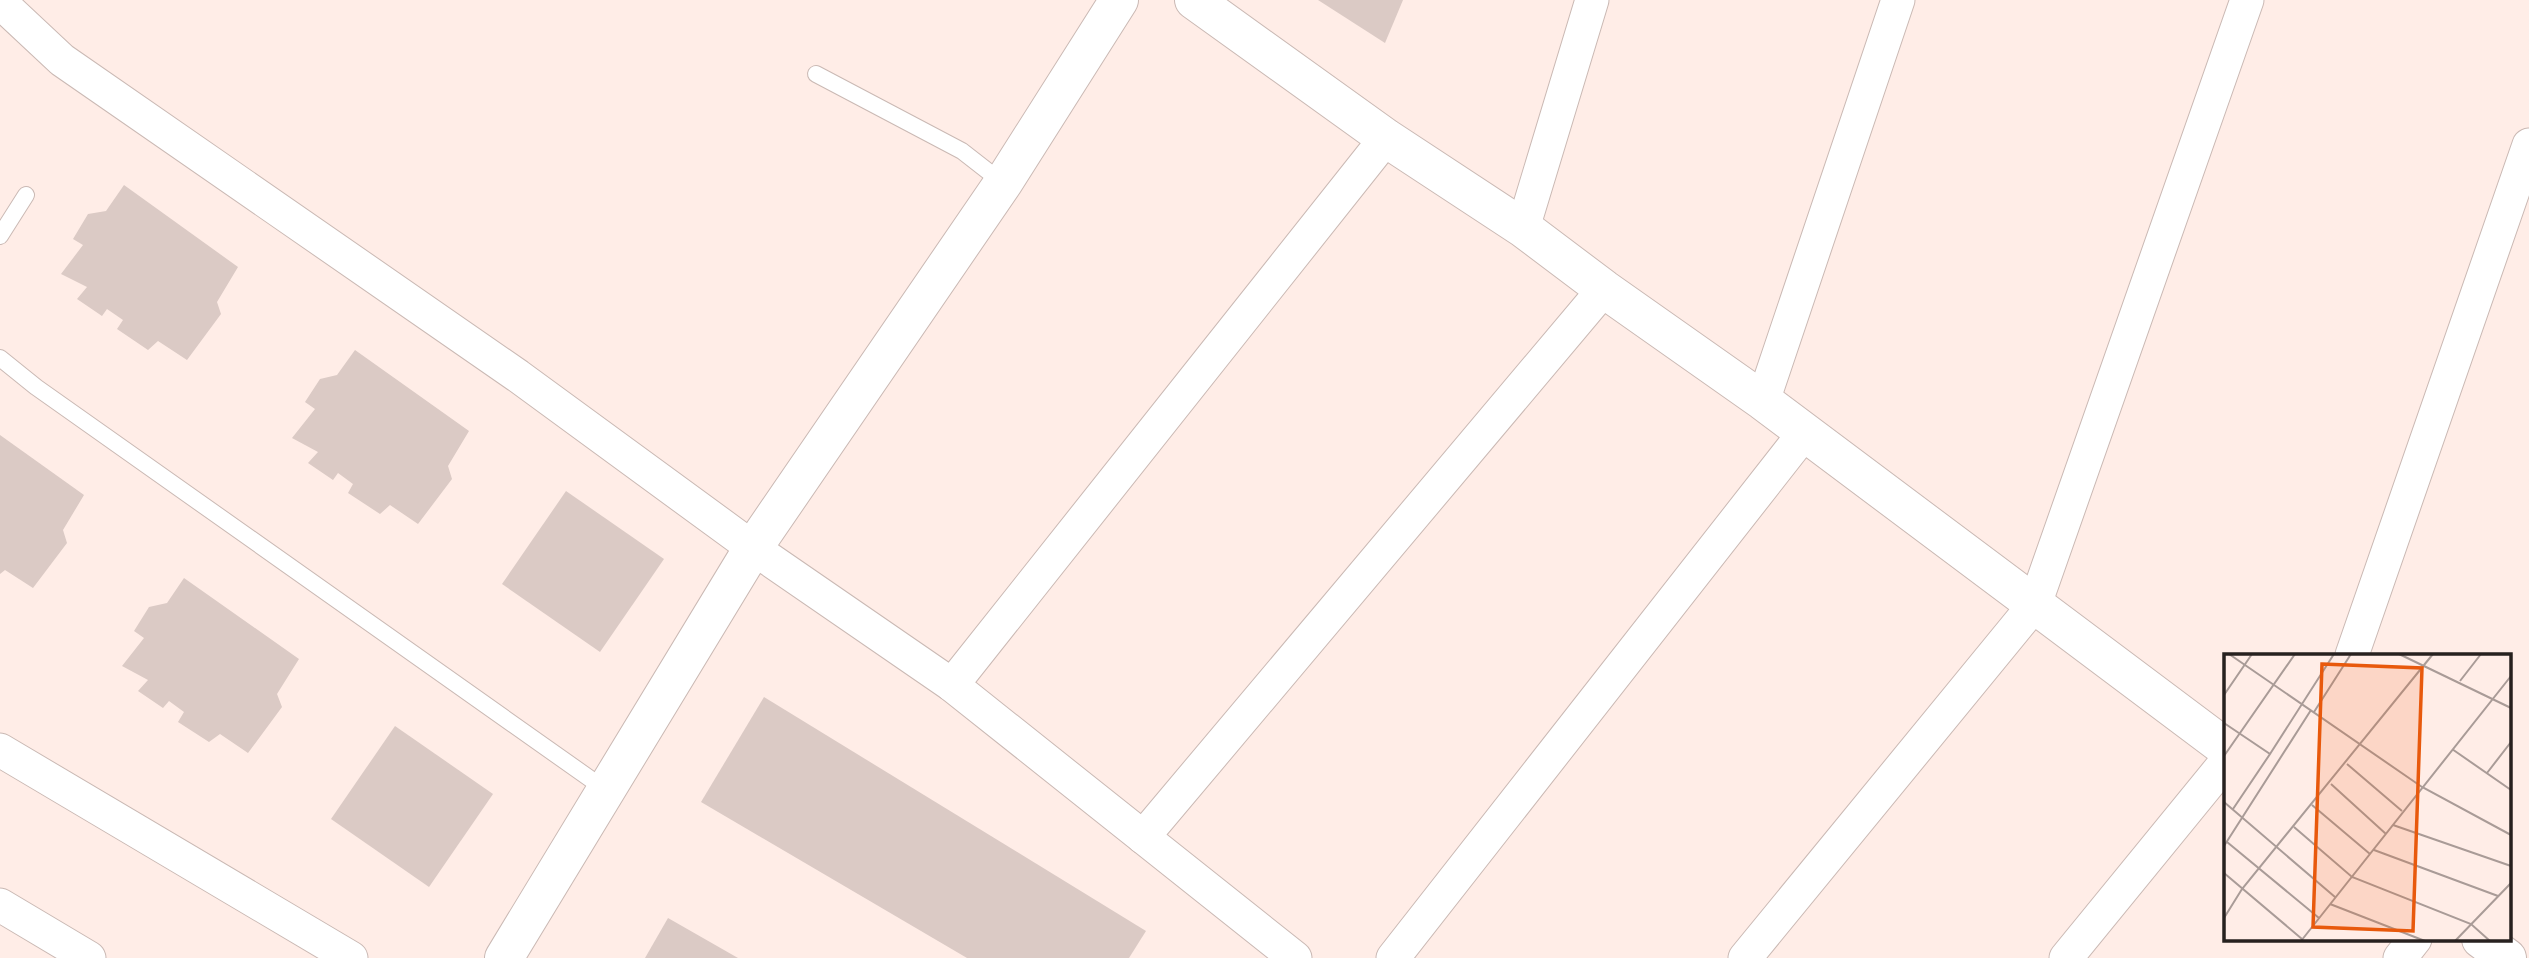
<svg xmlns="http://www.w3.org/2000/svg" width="2529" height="958" viewBox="0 0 2529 958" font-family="Rubik,sans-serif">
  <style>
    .building { fill: #dbcac5 }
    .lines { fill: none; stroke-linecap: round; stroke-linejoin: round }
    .service-casing { stroke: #cab9b4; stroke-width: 18 }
    .minor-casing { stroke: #cab9b4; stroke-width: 35 }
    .tertiary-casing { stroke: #cab9b4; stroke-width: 40 }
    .service { stroke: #fff; stroke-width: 16 }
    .minor { stroke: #fff; stroke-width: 33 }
    .tertiary { stroke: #fff; stroke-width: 38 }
    .inset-road { fill: none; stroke: #a99b97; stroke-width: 2 }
    .view { fill: #e8590c; fill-opacity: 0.15; stroke: #e8590c; stroke-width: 3.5 }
    .inset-edge { fill: none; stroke: #27211f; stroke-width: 3.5 }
  </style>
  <rect width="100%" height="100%" fill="#ffede7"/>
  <!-- building -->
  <g class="building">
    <path d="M1318 0H1403L1385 43Z"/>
    <path d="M124 185 238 267 217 302 221 314 187 360 158 341 148 350 117 329 123 320 107 309 102 316 77 299 87 287 61 274 83 245 73 239 88 214 106 211Z"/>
    <path d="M355 350 469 431 448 466 452 479 418 524 390 505 380 514 348 493 353 484 338 473 333 480 308 463 318 452 292 438 315 409 305 402 320 379 337 375Z"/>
    <path d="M0 435 84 495 63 530 67 543 33 588 5 570 0 574Z"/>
    <path d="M566 491 664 559 600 652 502 584Z"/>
    <path d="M184 578 299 659 277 694 282 707 248 753 220 734 209 742 178 722 184 712 169 701 163 708 138 691 148 680 122 666 144 638 134 631 149 607 167 603Z"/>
    <path d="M764 697 1146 931 1129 958H967L701 802Z"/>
    <path d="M395 726 493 794 429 887 331 819Z"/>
    <path d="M668 918 738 958H645Z"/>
  </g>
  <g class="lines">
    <!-- service casing -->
    <g class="service-casing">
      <g id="service">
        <path d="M816 74 962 151 1003 183"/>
        <path d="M0 236 26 195"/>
        <path d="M0 358 36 387 606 790"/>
      </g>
    </g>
    <!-- minor casing -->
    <g class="minor-casing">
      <g id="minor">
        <path d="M0 2 62 60 518 376 753 548 952 685 1295 958"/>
        <path d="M1523 228 1592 0"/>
        <path d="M1763 401 1898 0"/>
        <path d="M2352 655 2529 145"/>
        <path d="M952 685 1386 138"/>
        <path d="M0 750 351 958"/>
        <path d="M1143 837 1604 289"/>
        <path d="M0 905 89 958"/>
        <path d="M1393 958 1805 432"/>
        <path d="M1745 958 2035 604 2247 0"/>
        <path d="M2066 958 2226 762"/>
        <path d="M2400 958 2415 939"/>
      </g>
    </g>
    <!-- tertiary casing -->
    <g class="tertiary-casing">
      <g id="tertiary">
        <path d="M1194 0 1386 138 1523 228 1604 289 1763 401 2226 748"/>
        <path d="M2481 939 2507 958"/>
        <path d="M504 958 753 548 1003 183 1119 0"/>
      </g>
    </g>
    <!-- service -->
    <use href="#service" class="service"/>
    <!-- minor -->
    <use href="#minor" class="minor"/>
    <!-- tertiary -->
    <use href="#tertiary" class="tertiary"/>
  </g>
  <!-- overview -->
  <g transform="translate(2224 654)">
    <rect width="287" height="287" fill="#ffede7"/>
    <path class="inset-road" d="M5 0 198 133 287 181M175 0 287 54M236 27 257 0M0 41 28 0M90 58 127 0M0 69 46 100 9 155M228 95 287 136M46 100 110 0M0 102 71 0M123 110 178 157M263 119 287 88M107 130 162 180M0 148 111 243M88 151 146 200M169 171 287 212M70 173 128 223 247 270 266 287M3 188 95 264M0 192 87 56M150 196 274 242M0 219 78 285M106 250 201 287M0 264 18 235 209 0M77 287 287 22M231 287 287 229"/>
    <path class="view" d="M98 10 198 14 189 277 89 273Z"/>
    <rect width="287" height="287" class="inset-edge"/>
  </g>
</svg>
